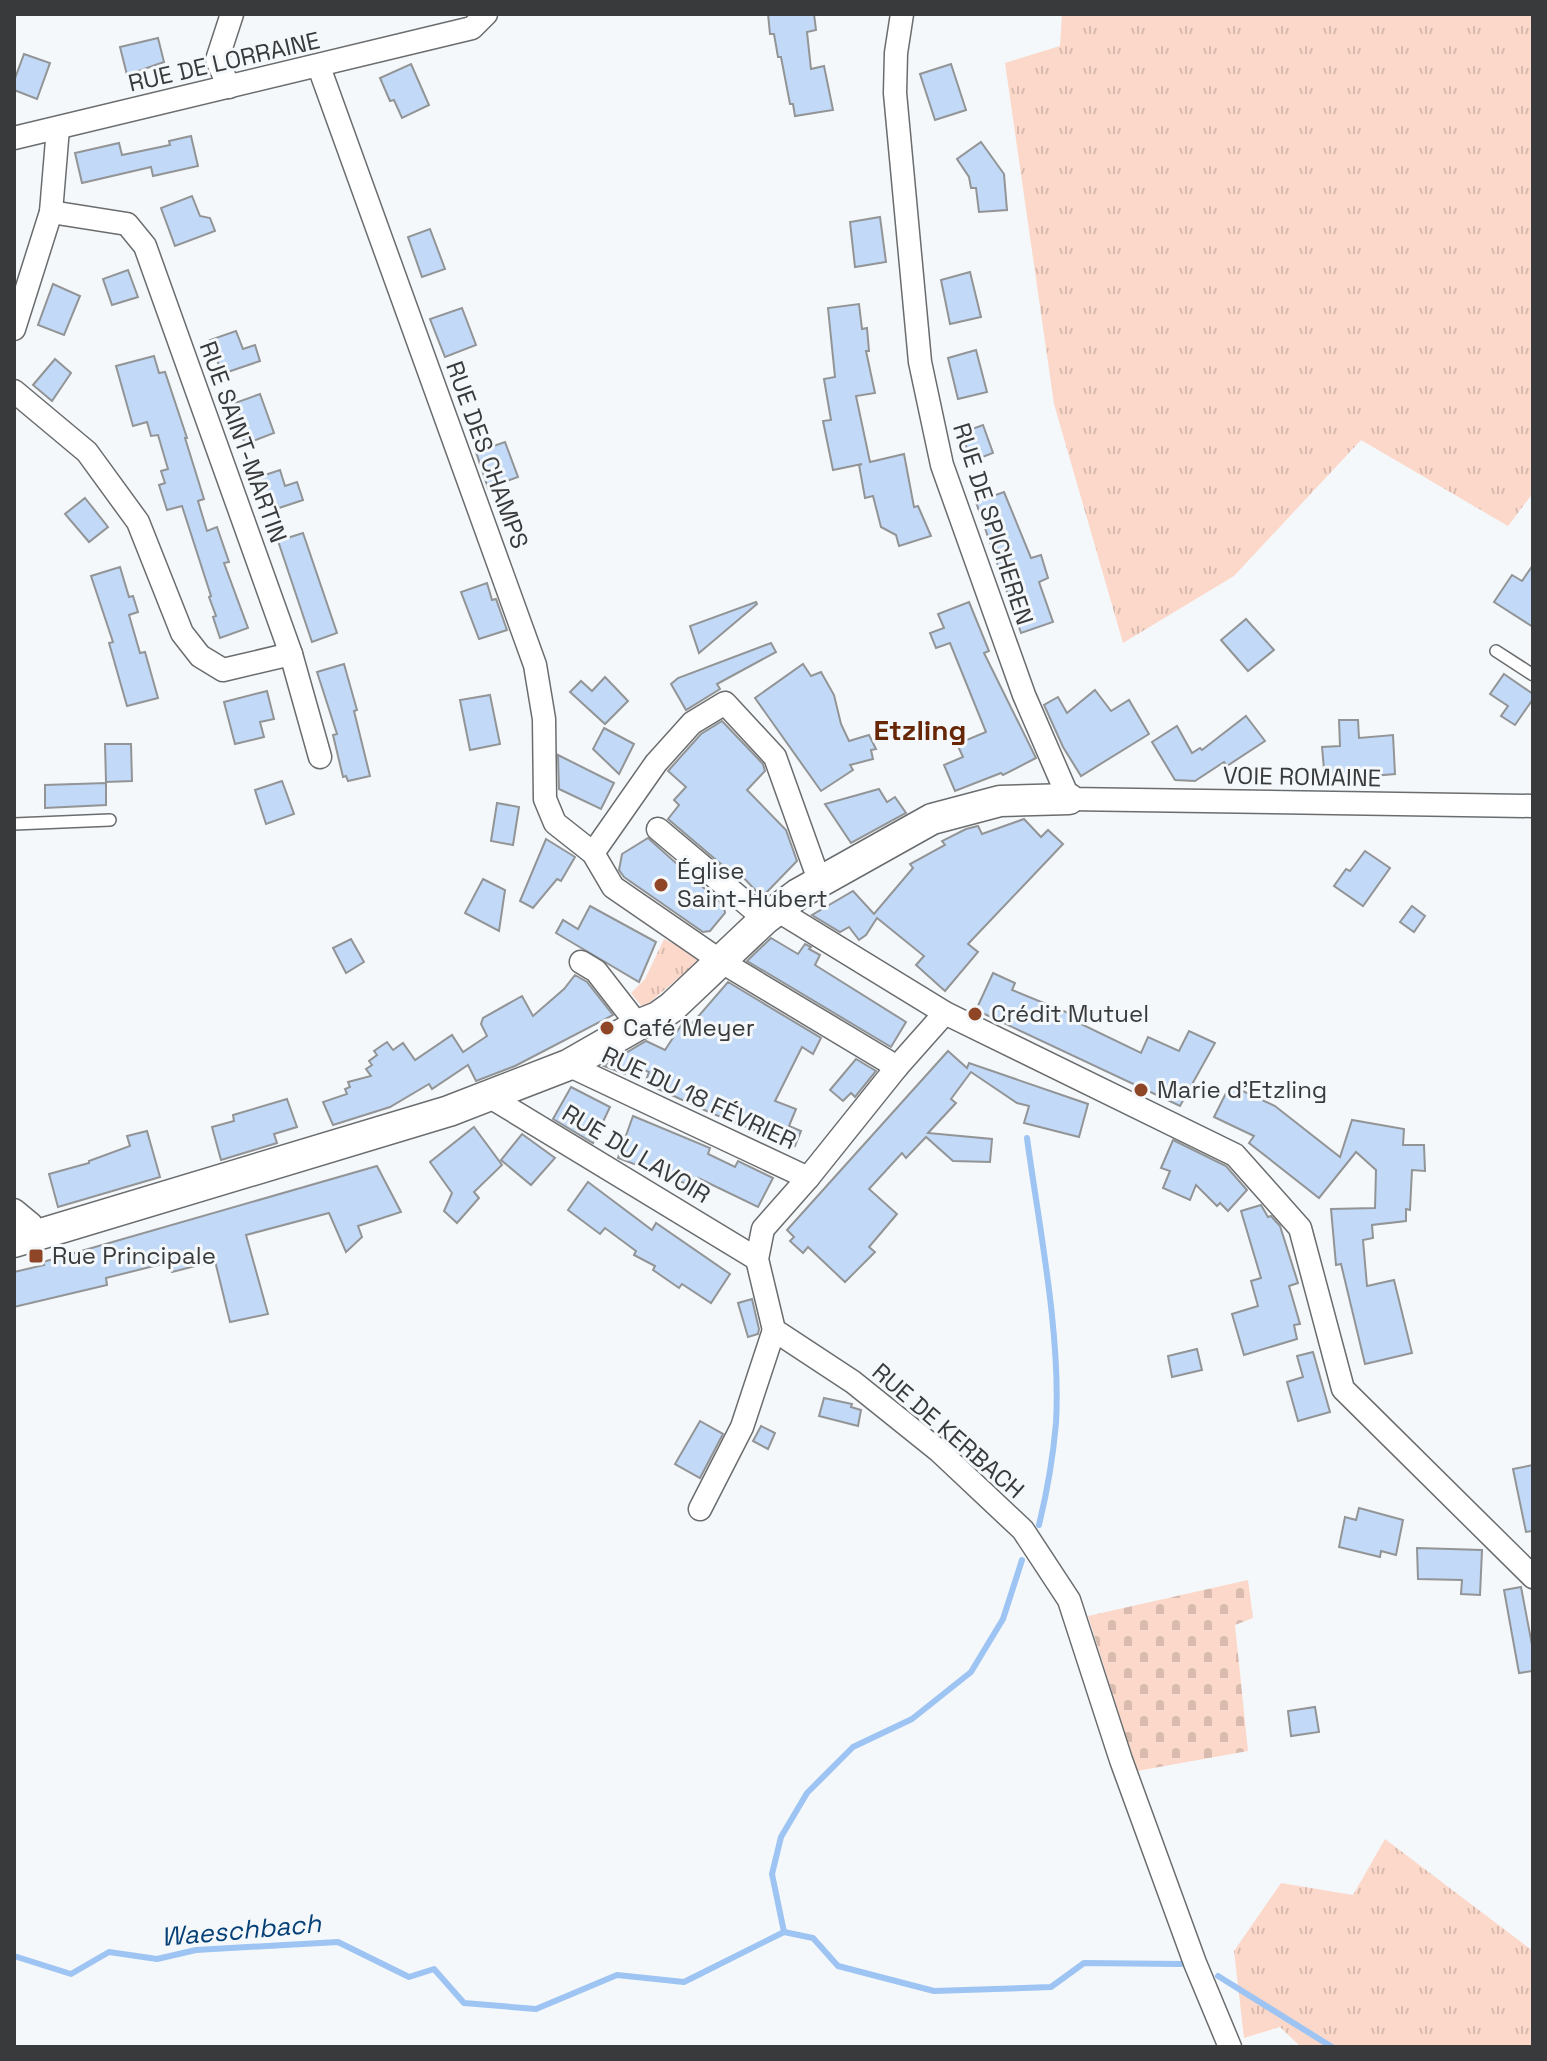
<svg xmlns="http://www.w3.org/2000/svg" width="1547" height="2061" viewBox="0 0 1547 2061" font-family="'Space Grotesk',sans-serif">
  <style>
    .grass { fill: url(#grass-tufts) }
    .cemetery { fill: url(#cemetery-stones) }
    .lines { fill: none; stroke-linecap: round; stroke-linejoin: round }
    .stream { stroke: #9dc4f2; stroke-width: 6 }
    .building { fill: #c2daf7; stroke: #929496; stroke-width: 2 }
    .lane-casing { stroke: #6a6c6e; stroke-width: 14 }
    .street-casing { stroke: #6a6c6e; stroke-width: 25 }
    .secondary-casing { stroke: #6a6c6e; stroke-width: 33 }
    .lane { stroke: #fff; stroke-width: 11 }
    .street { stroke: #fff; stroke-width: 22 }
    .secondary { stroke: #fff; stroke-width: 30 }
    .poi-dot { fill: #8e4626; stroke: #f5f8fa; stroke-width: 3 }
    .labels { text-anchor: middle; stroke-width: 6; stroke-linejoin: round; paint-order: stroke }
    .street-label { font-size: 24px; fill: #393a3b; stroke: #f5f8fa }
    .poi-label { font-size: 24px; fill: #393a3b; stroke: #f5f8fa; text-anchor: start }
    .water-label { font-size: 26px; font-style: italic; fill: #054076; stroke: #f5f8fa }
    .quarter-label { font-size: 28px; font-weight: bold; fill: #672707; stroke: #f5f8fa }
  </style>
  <defs>
    <pattern id="grass-tufts" width="24" height="20" patternUnits="userSpaceOnUse" patternTransform="scale(2)"><rect width="24" height="20" fill="#fbd8ca"/><path d="M3 7l-1-3M5 7V3M7 7l1-3M15 17l-1-3M17 17v-4M19 17l1-3" fill="none" stroke="#d8baae"/></pattern>
    <pattern id="cemetery-stones" width="16" height="16" patternUnits="userSpaceOnUse" patternTransform="scale(2)"><rect width="16" height="16" fill="#fbd8ca"/><path d="M2 7V4a2 2 0 0 1 4 0v3zM10 15v-3a2 2 0 0 1 4 0v3z" fill="#d8baae"/></pattern>
  </defs>
  <rect width="100%" height="100%" fill="#f5f8fa"/>
  <!-- grass -->
  <g class="grass">
    <path d="M1062 14H1533V493L1508 526 1361 440 1234 576 1123 643 1054 404 1005 63 1060 46Z"/>
    <path d="M664 939 702 958 643 1008 631 993 645 979Z"/>
    <path d="M1385 1839 1533 1951V2047H1301L1280 2027 1244 2038 1234 1951 1281 1883 1353 1895Z"/>
  </g>
  <!-- cemetery -->
  <path class="cemetery" d="M1248 1580 1253 1618 1235 1625 1248 1751 1137 1771 1088 1616Z"/>
  <g class="lines">
    <!-- stream -->
    <g class="stream">
      <path d="M1027 1138C1039 1227 1061 1334 1056 1423 1053 1458 1047 1492 1039 1525"/>
      <path d="M784 1932 772 1874 781 1837 807 1793 853 1747 912 1719 971 1672 1003 1619 1022 1560"/>
      <path d="M14 1956 71 1974 109 1952 157 1959 196 1950 338 1942 409 1977 434 1969 464 2003 536 2009 617 1975 684 1982 784 1932 813 1938 838 1966 934 1991 1051 1987 1084 1963 1181 1964"/>
      <path d="M1218 1976 1332 2047"/>
    </g>
  </g>
  <!-- building -->
  <g class="building">
    <path d="M768 14H814L816 30 807 32 811 69 824 66 833 110 795 116 793 104H790L781 57H778L774 34H770Z"/>
    <path d="M158 38 164 62 127 75 120 47Z"/>
    <path d="M24 54 50 63 37 99 14 90V81Z"/>
    <path d="M411 64 429 105 402 118 394 100 390 101 380 78Z"/>
    <path d="M951 64 966 110 935 120 920 74Z"/>
    <path d="M191 136 198 166 153 176 151 167 82 183 75 153 119 143 122 155 170 145 169 141Z"/>
    <path d="M981 142 1004 174 1007 210 979 212 976 188H971L969 177 957 159Z"/>
    <path d="M192 196 200 216 210 218 215 231 175 246 161 208Z"/>
    <path d="M880 217 886 262 855 267 850 222Z"/>
    <path d="M430 229 445 269 422 277 408 237Z"/>
    <path d="M128 270 138 297 112 305 103 279Z"/>
    <path d="M970 272 981 317 950 324 941 280Z"/>
    <path d="M53 284 80 296 64 335 38 325Z"/>
    <path d="M859 304 862 329 867 328 869 351H866L875 393 856 396 870 462 904 454 914 507 918 506 931 536 899 546 896 535 881 527 873 496 865 498 859 465 862 464 833 470 823 421 831 420 824 379 835 377 828 308Z"/>
    <path d="M462 308 476 345 445 357 430 319Z"/>
    <path d="M236 331 243 349 255 345 260 361 222 374 210 340Z"/>
    <path d="M976 350 987 392 958 399 948 358Z"/>
    <path d="M154 356 159 373 165 372 187 438H185L204 499 198 501 207 531 217 527 229 562 224 563 248 628 220 638 213 617 216 616 209 597 211 596 182 506 167 510 159 485 165 483 161 471 168 469 158 435 151 436 147 422 133 426 116 366Z"/>
    <path d="M55 359 71 373 52 401 33 385Z"/>
    <path d="M260 394 274 433 245 444 237 422 242 421 235 403Z"/>
    <path d="M983 425 993 453 972 461 961 433Z"/>
    <path d="M505 442 518 477 488 488 476 452Z"/>
    <path d="M280 470 285 486 297 482 303 500 279 508 277 504 266 507 256 478Z"/>
    <path d="M1004 492 1031 558 1041 555 1048 578 1039 582 1053 622 1021 633 976 502Z"/>
    <path d="M85 498 108 527 89 542 65 514Z"/>
    <path d="M303 533 337 633 312 642 278 541Z"/>
    <path d="M1533 565V627L1494 602 1512 575 1522 581Z"/>
    <path d="M120 567 129 597 133 596 138 612 129 615 140 653 145 652 158 698 127 706 109 643 113 642 91 576Z"/>
    <path d="M487 583 492 600 496 599 507 630 479 639 461 592Z"/>
    <path d="M756 602 757 604 699 653 690 626Z"/>
    <path d="M969 602 989 651 984 653 1036 758 1003 775 1001 773 955 791 944 765 963 757 957 744 986 732 950 643 936 648 930 633 944 628 938 614Z"/>
    <path d="M1246 619 1274 650 1248 671 1221 640Z"/>
    <path d="M771 643 776 652 717 684 720 689 686 710 671 684 678 678Z"/>
    <path d="M344 664 357 710 354 711 370 776 348 781 346 776 343 777 333 735 337 734 317 672Z"/>
    <path d="M803 664 811 676 821 672 834 695 841 724 849 741 869 735 876 749 871 750 873 759 850 765 853 770 821 791 755 698Z"/>
    <path d="M1504 674 1533 694V699L1515 725 1501 716 1508 706 1490 694Z"/>
    <path d="M605 677 628 701 605 724 570 692 581 681 592 691Z"/>
    <path d="M1095 690 1111 711 1129 700 1149 734 1081 776 1063 747 1044 705 1058 697 1067 713Z"/>
    <path d="M267 691 274 719 260 722 264 737 235 744 224 702Z"/>
    <path d="M490 695 500 744 470 750 460 700Z"/>
    <path d="M1246 716 1265 741 1227 766 1224 762 1195 781 1175 780 1152 742 1177 726 1192 753 1200 748 1202 750Z"/>
    <path d="M1339 720H1358L1359 738 1393 735 1395 774 1325 780 1322 747 1340 746Z"/>
    <path d="M722 721 763 764 765 771 747 790 786 830 797 861 762 897 738 872 735 876 668 819 679 805 674 800 686 787 668 771 701 734Z"/>
    <path d="M604 728 634 744 619 774 593 749Z"/>
    <path d="M105 744H131L132 781 106 782Z"/>
    <path d="M558 755 614 783 601 809 559 789Z"/>
    <path d="M282 781 294 814 266 824 255 790Z"/>
    <path d="M106 783V805L45 808V785Z"/>
    <path d="M879 789 887 802 895 797 906 813 851 843 825 804Z"/>
    <path d="M497 803 519 807 513 845 491 841Z"/>
    <path d="M1024 819 1041 837 1048 830 1063 844 968 944 978 952 945 991 916 965 924 956 877 918 866 935 859 940 849 927 840 932 812 915 853 891 874 914 913 868 910 864 945 845 942 841 966 829 978 826 982 834Z"/>
    <path d="M648 838 724 906 725 913 710 931 703 932 624 877 619 870 622 854Z"/>
    <path d="M546 839 575 857 561 881 557 879 533 908 520 901Z"/>
    <path d="M1365 851 1390 868 1363 906 1334 886 1346 869 1350 871Z"/>
    <path d="M483 879 505 890 499 931 465 913Z"/>
    <path d="M590 906 656 942 639 982 556 933 563 920 578 929Z"/>
    <path d="M1412 906 1425 916 1414 932 1400 922Z"/>
    <path d="M771 938 798 954 805 944 811 947 809 949 820 955 815 965 906 1022 891 1047 747 961Z"/>
    <path d="M351 939 364 962 346 973 333 948Z"/>
    <path d="M993 973 1015 983 1012 990 1083 1019 1081 1024 1141 1053 1148 1037 1179 1051 1189 1031 1215 1043 1180 1106 976 1010Z"/>
    <path d="M575 975 587 982 613 1015 515 1066 476 1081 468 1065 432 1089 429 1084 390 1107 333 1125 323 1102 347 1094 345 1089 350 1087 348 1082 371 1076 366 1069 372 1065 369 1061 377 1055 374 1051 387 1042 393 1050 403 1043 415 1060 452 1035 463 1052 487 1036 481 1024 483 1018 522 996 533 1016 564 989Z"/>
    <path d="M728 982 821 1038 813 1054 802 1047 775 1101 796 1109 789 1126 801 1131 795 1146 711 1113 645 1083 649 1072 630 1064 625 1074 604 1066 646 1041 665 1050 684 1021 690 1026Z"/>
    <path d="M948 1051 967 1068 969 1063 1088 1104 1079 1137 1024 1123 1029 1106 1017 1103 971 1072 951 1099 956 1103 928 1133 992 1139 990 1162 953 1161 926 1137 906 1158 902 1153 869 1189 897 1214 869 1247 875 1252 845 1282 808 1247 803 1253 790 1241 794 1237 787 1230Z"/>
    <path d="M856 1059 876 1071 855 1097 851 1093 843 1101 830 1090Z"/>
    <path d="M1230 1085 1275 1106 1340 1157 1352 1120 1404 1129 1403 1145H1424L1425 1171 1412 1170 1410 1210 1406 1209V1221L1372 1225 1373 1238 1363 1240 1367 1286 1394 1280 1412 1353 1365 1364 1341 1264 1336 1265 1331 1209 1375 1208 1376 1170 1356 1152 1319 1198 1249 1143 1254 1136 1214 1117Z"/>
    <path d="M571 1087 610 1107 593 1143 553 1119Z"/>
    <path d="M287 1099 297 1127 274 1134 277 1143 221 1160 212 1127 234 1121 233 1115Z"/>
    <path d="M633 1116 710 1148 708 1154 735 1167 738 1161 773 1178 758 1207 698 1178 695 1187 618 1158Z"/>
    <path d="M474 1127 502 1165 474 1192 479 1198 457 1223 444 1211 452 1193 430 1162Z"/>
    <path d="M147 1131 160 1177 58 1207 49 1174 89 1163V1161L130 1146 127 1136Z"/>
    <path d="M522 1134 555 1158 531 1185 501 1160Z"/>
    <path d="M1173 1140 1226 1166 1247 1190 1228 1211 1220 1203 1217 1206 1196 1185 1190 1200 1163 1188 1170 1171 1161 1168Z"/>
    <path d="M377 1166 401 1212 358 1226 362 1237 346 1252 329 1213 246 1235 268 1314 230 1322 215 1261 172 1272 170 1262 106 1278 107 1285 14 1307V1272L44 1265 43 1262Z"/>
    <path d="M588 1182 652 1230 656 1223 730 1274 711 1303 682 1284 679 1288 653 1270 655 1266 634 1255 636 1251 605 1228 600 1234 568 1210Z"/>
    <path d="M1261 1205 1268 1217 1271 1216 1280 1226 1298 1283 1289 1286 1300 1324 1294 1325 1297 1339 1244 1355 1232 1314 1258 1306 1251 1281 1261 1278 1241 1211Z"/>
    <path d="M752 1299 759 1329 758 1334 748 1337 738 1303Z"/>
    <path d="M1197 1349 1202 1370 1172 1377 1168 1356Z"/>
    <path d="M1313 1352 1330 1412 1298 1421 1287 1382 1303 1377 1297 1356Z"/>
    <path d="M824 1398 852 1404 851 1407 861 1410 858 1426 819 1416Z"/>
    <path d="M700 1421 723 1434 700 1478 675 1464Z"/>
    <path d="M761 1426 775 1433 768 1449 753 1441Z"/>
    <path d="M1533 1465V1531L1526 1532 1513 1469Z"/>
    <path d="M1359 1508 1403 1520 1396 1555 1381 1551 1380 1557 1339 1547 1345 1517 1356 1520Z"/>
    <path d="M1417 1548 1482 1550 1480 1595 1461 1594 1462 1580 1418 1579Z"/>
    <path d="M1521 1587 1533 1650V1671L1519 1673 1504 1590Z"/>
    <path d="M1315 1707 1319 1732 1291 1736 1288 1711Z"/>
  </g>
  <g class="lines">
    <!-- lane casing -->
    <g class="lane-casing">
      <g id="lane">
        <path d="M1496 651 1533 675"/>
        <path d="M14 824 110 820"/>
      </g>
    </g>
    <!-- street casing -->
    <g class="street-casing">
      <g id="street">
        <path d="M902 14 896 53 895 93 920 362 942 465 1024 695 1069 799 1533 806"/>
        <path d="M319 67 535 665 544 719 545 799 555 823 593 853 613 887 722 962 897 1067"/>
        <path d="M229 87 217 60 232 14"/>
        <path d="M14 138 472 28 486 14"/>
        <path d="M51 212 127 224 145 246 291 654 320 757"/>
        <path d="M14 329 51 212 58 128"/>
        <path d="M14 391 87 452 138 522 182 633 200 656 223 670 291 654"/>
        <path d="M658 829 765 919"/>
        <path d="M593 853 656 763 692 723 725 703 775 757 819 880"/>
        <path d="M777 910 945 1013 1235 1155 1300 1228 1343 1389 1533 1577"/>
        <path d="M581 962 596 971 638 1025"/>
        <path d="M945 1013 897 1067 808 1178 763 1229 757 1259 774 1330 853 1382 939 1451 1023 1530 1069 1600 1121 1760 1195 1963 1230 2047"/>
        <path d="M568 1065 808 1178"/>
        <path d="M487 1095 757 1259"/>
        <path d="M14 1210 31 1224 37 1235"/>
        <path d="M700 1509 742 1427 774 1330"/>
      </g>
    </g>
    <!-- secondary casing -->
    <g class="secondary-casing">
      <path id="secondary" d="M14 1242 449 1111 568 1065 638 1025 658 1017 672 1007 765 919 798 894 932 819 1000 801 1069 799"/>
    </g>
    <!-- lane -->
    <use href="#lane" class="lane"/>
    <!-- street -->
    <use href="#street" class="street"/>
    <!-- secondary -->
    <use href="#secondary" class="secondary"/>
  </g>
  <!-- markers -->
  <g class="poi-dot">
    <circle cx="661" cy="885" r="8"/>
    <circle cx="975" cy="1014" r="8"/>
    <circle cx="607" cy="1028" r="8"/>
    <circle cx="1141" cy="1090" r="8"/>
    <rect x="28" y="1248" width="16" height="16" rx="4"/>
  </g>
  <g class="labels">
    <!-- street labels -->
    <g class="street-label">
      <text transform="translate(224 62) rotate(-13)" y="8">RUE DE LORRAINE</text>
      <text transform="translate(243 442) rotate(70)" y="8">RUE SAINT-MARTIN</text>
      <text transform="translate(487 455) rotate(70)" y="8">RUE DES CHAMPS</text>
      <text transform="translate(993 524) rotate(72)" y="8">RUE DE SPICHEREN</text>
      <text transform="translate(1302 777) rotate(1)" y="8">VOIE ROMAINE</text>
      <text transform="translate(699 1098) rotate(25)" y="8">RUE DU 18 FÉVRIER</text>
      <text transform="translate(636 1154) rotate(31)" y="8">RUE DU LAVOIR</text>
      <text transform="translate(948 1431) rotate(41)" y="8">RUE DE KERBACH</text>
    </g>
    <!-- poi labels -->
    <g class="poi-label">
      <text x="677" y="879">Église<tspan x="677" dy="28">Saint-Hubert</tspan></text>
      <text x="991" y="1022">Crédit Mutuel</text>
      <text x="623" y="1036">Café Meyer</text>
      <text x="1157" y="1098">Marie d'Etzling</text>
      <text x="52" y="1264">Rue Principale</text>
    </g>
    <!-- water labels -->
    <g class="water-label">
      <text transform="translate(241 1930) rotate(-5)" y="9">Waeschbach</text>
    </g>
    <!-- quarter labels -->
    <g class="quarter-label">
      <text x="920" y="740">Etzling</text>
    </g>
  </g>
  <!-- border -->
  <rect width="1547" height="2061" fill="none" stroke="#393a3b" stroke-width="32"/>
</svg>
